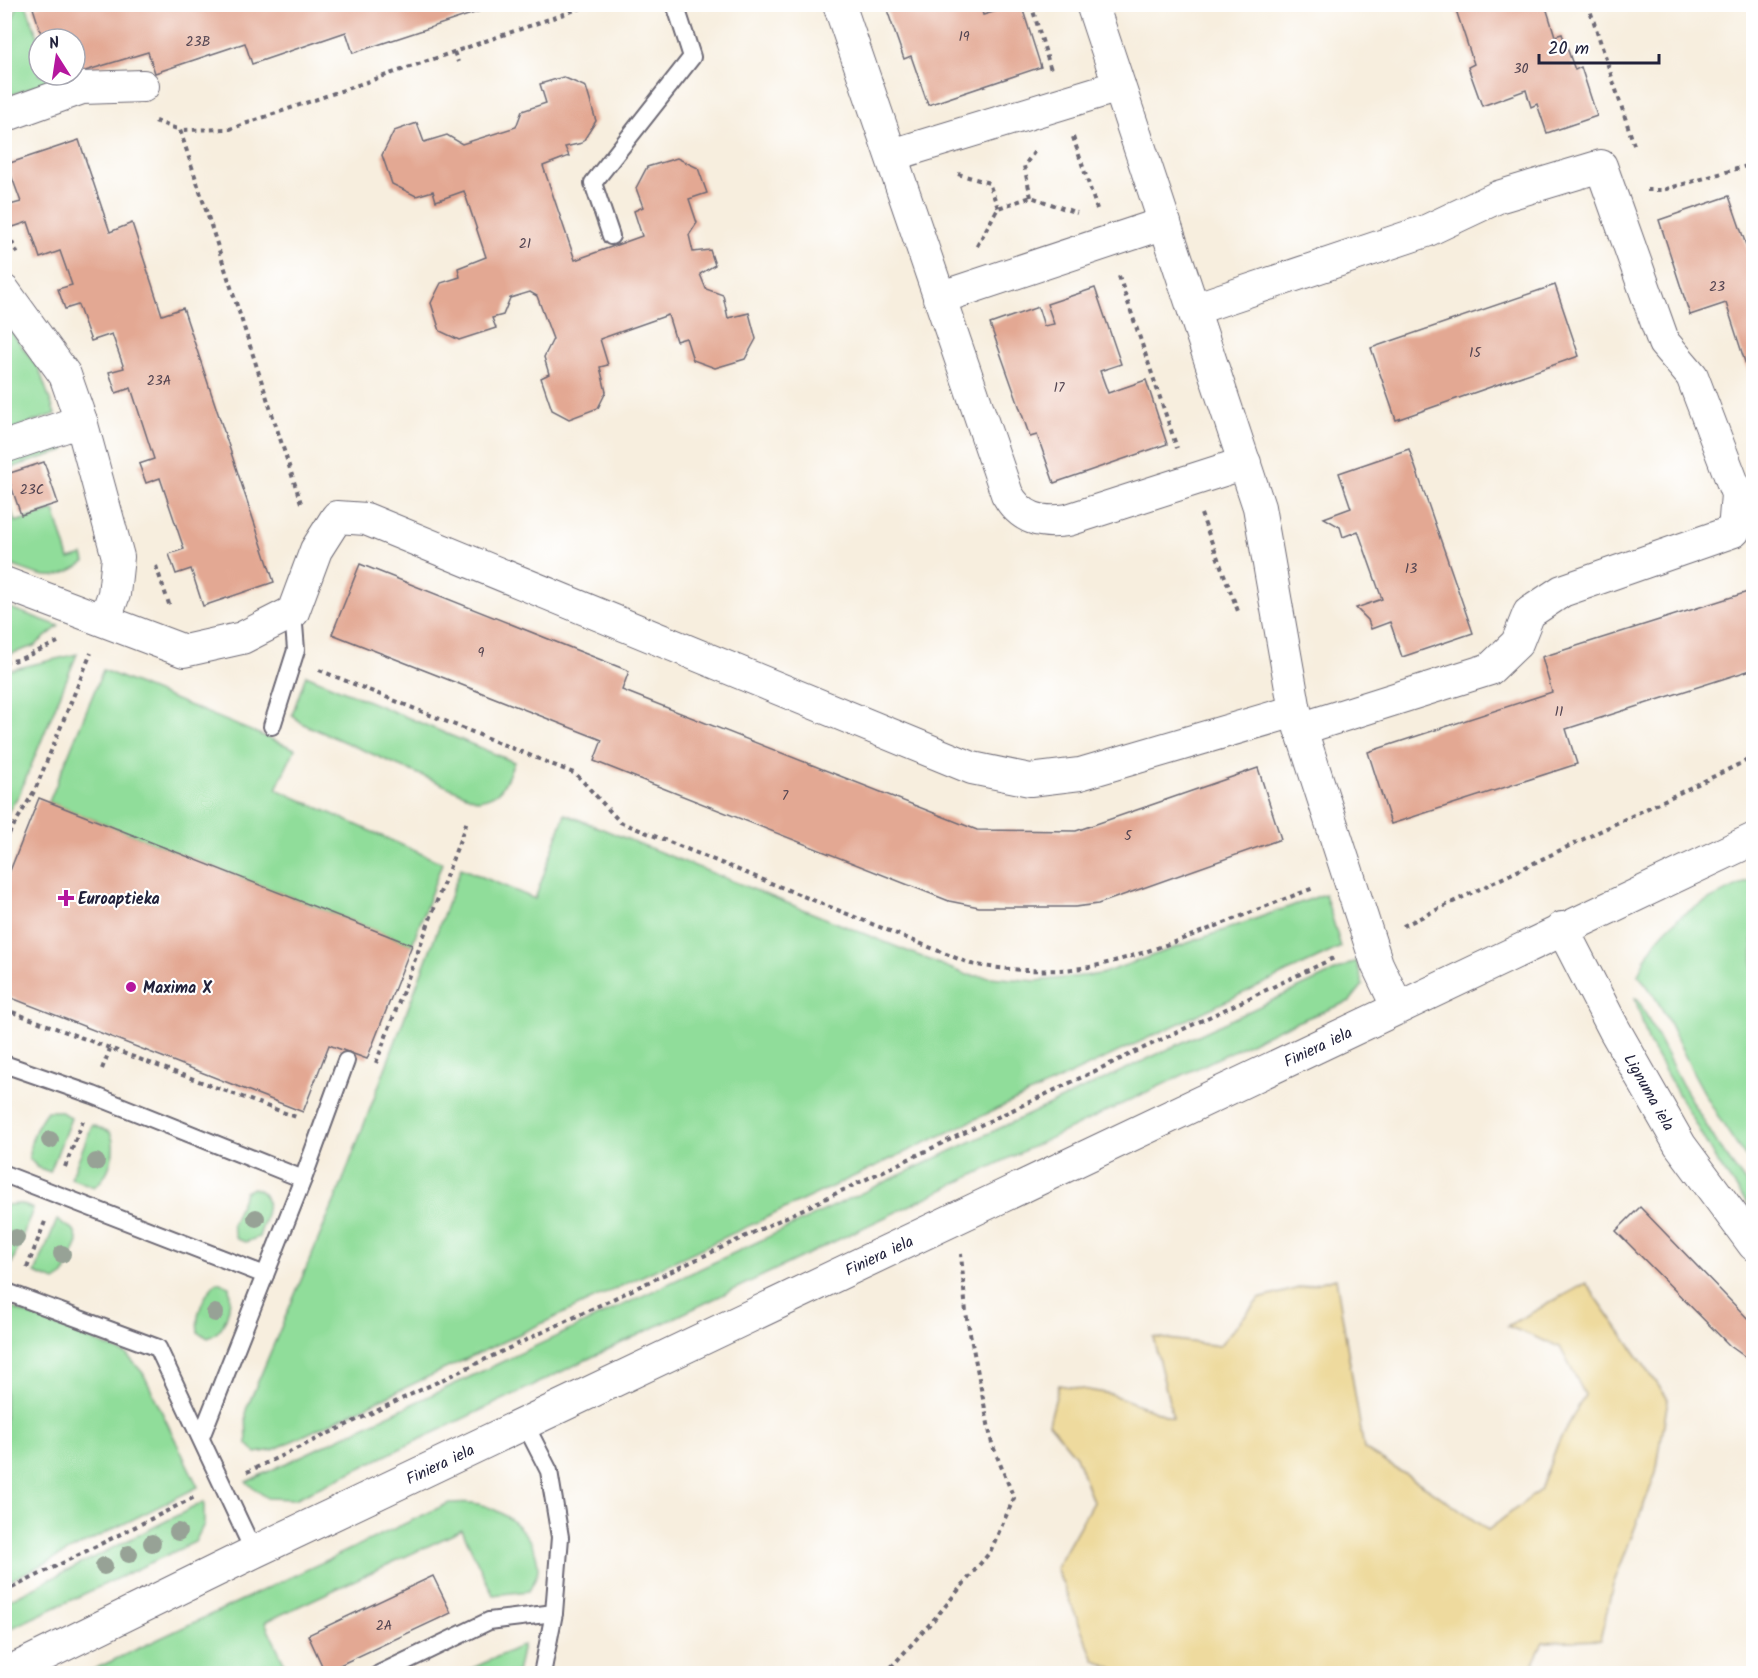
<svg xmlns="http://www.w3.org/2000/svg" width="1758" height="1678" viewBox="0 0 1758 1678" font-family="Kalam,sans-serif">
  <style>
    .green { fill: #90dd9a; stroke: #59806a; stroke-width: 1.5 }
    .sand { fill: #eeda9e; stroke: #887e6c; stroke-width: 1.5 }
    .building { fill: #e3a893 }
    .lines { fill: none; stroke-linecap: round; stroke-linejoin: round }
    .lane-casing { stroke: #6d6974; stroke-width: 20 }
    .street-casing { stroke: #6d6974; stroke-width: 34 }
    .path { stroke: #6d6974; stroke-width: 4; stroke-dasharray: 4.5 4.5; stroke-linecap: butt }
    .lane { stroke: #fff; stroke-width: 16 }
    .street { stroke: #fff; stroke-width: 32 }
    .tree { fill: #97a296 }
    .poi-dot { fill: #b5179e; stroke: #fff; stroke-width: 2 }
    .labels { text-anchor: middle; stroke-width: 4.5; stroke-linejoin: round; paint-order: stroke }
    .number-label { font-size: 14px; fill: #524451 }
    .poi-label { font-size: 16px; font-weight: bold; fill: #22223b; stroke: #fff; text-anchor: start }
    .street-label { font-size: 16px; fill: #22223b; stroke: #fff }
  </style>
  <rect width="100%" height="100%" fill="#fff"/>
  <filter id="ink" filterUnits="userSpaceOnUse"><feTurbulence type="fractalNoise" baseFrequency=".0167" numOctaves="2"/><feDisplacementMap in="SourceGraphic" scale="12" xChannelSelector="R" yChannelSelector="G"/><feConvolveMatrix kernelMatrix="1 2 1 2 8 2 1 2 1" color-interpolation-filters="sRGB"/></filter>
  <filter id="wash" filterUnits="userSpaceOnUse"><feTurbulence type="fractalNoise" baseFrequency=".008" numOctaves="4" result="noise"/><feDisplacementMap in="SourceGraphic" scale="24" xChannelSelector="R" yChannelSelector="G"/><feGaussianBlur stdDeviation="1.35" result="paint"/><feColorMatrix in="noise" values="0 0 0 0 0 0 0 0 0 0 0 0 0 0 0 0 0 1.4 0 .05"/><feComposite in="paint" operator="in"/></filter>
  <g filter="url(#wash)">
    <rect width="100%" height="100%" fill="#f7eede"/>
    <!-- green -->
    <g class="green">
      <path d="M18 5H26L39 40V75H51L53 80 5 97V38Z"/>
      <path d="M4 322 39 369 55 414 4 432Z"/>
      <path d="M61 444 65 450 5 470 4 462Z"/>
      <path d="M4 487 15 522 54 510 69 559 83 555 85 562C50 586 42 575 5 563Z"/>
      <path d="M5 606 59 626 34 646 5 656Z"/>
      <path d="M77 654 19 795 5 816V671Z"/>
      <path d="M103 670 295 749 276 789 442 863 412 945 49 802Z"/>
      <path d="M306 675 514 762C505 784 503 796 478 800L301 723 292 715Z"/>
      <path d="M565 814 967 975 1036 981 1101 974 1325 894 1341 947 273 1450 256 1453 247 1444 246 1410 340 1188 461 868 535 899Z"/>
      <path d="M1753 879V1167C1731 1139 1711 1106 1694 1074 1676 1040 1664 1003 1638 975 1660 916 1701 904 1753 879Z"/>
      <path d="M1356 961 1363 985 1350 1001 1279 1029 295 1499 267 1498 246 1482Z"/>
      <path d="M1635 998 1638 999 1686 1092 1720 1148 1753 1193V1211L1717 1162 1649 1043Z"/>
      <path d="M47 1111H60L71 1118 50 1172 37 1167 29 1158C29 1142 37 1124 47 1111Z"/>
      <path d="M92 1125 110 1132C118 1149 110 1176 94 1187L71 1178Z"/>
      <path d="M253 1188C278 1194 264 1220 259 1237L246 1242 236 1239 232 1225 245 1192Z"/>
      <path d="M21 1204 33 1209 12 1263 5 1258V1209L6 1205Z"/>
      <path d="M57 1220 74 1230 78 1242 64 1275 55 1281 35 1273Z"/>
      <path d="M217 1282 229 1286C232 1304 227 1331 208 1338L198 1332C195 1314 204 1294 217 1282Z"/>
      <path d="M5 1305 126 1354 143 1373 198 1487 5 1583Z"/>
      <path d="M204 1502V1524L195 1542 5 1631V1602Z"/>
      <path d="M449 1503C457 1503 465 1502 473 1503 504 1508 538 1536 538 1569 538 1576 532 1585 529 1591L493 1595 462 1530 265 1622 289 1673H86Z"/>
      <path d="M523 1645 517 1673H462Z"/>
    </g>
    <!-- sand -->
    <path class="sand" d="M1336 1278 1364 1449 1429 1489 1488 1530 1540 1490 1558 1443 1585 1395 1560 1347 1507 1326 1586 1283 1668 1399 1656 1473 1613 1585 1600 1640 1543 1642 1528 1674H1122L1094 1660 1056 1568 1093 1502 1076 1456 1049 1423 1059 1385 1111 1394 1173 1418 1153 1337 1219 1346 1259 1299Z"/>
    <g id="blocks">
      <!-- building -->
      <g class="building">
        <path d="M44 4H499V5L353 53 346 32 252 64 245 43 155 73 148 52 75 74V39H43L33 8Z"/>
        <path d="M885 4H980L983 15 1021 4 1041 67 928 105 911 56 904 59Z"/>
        <path d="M1454 4H1545L1555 36 1562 34 1575 70 1581 67 1597 116 1547 133 1537 104 1531 107 1526 90 1482 106 1468 67 1474 64Z"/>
        <path d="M563 77 586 87 596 121 582 143 565 147 569 156 543 166 575 260 642 236 634 211 643 207 636 188 647 167 677 158 698 168 707 193 689 199 697 223 689 235 693 252 710 250 715 265 700 274 706 289 723 295 728 318 749 313 756 339 745 359 715 368 693 360 686 338 676 341 668 315 600 339 608 365 600 367 606 392 598 408 569 419 552 410 541 378 549 374 544 357 553 339 537 296 530 292 510 298 503 315 492 318 496 328 459 340 440 331 431 303 441 283 460 277 458 268 486 257 464 191 436 201 433 191 416 196 392 184 382 155 394 131 417 123 424 142 447 135 462 144 516 127 522 111 546 103 540 84Z"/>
        <path d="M79 140 110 232 132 223 162 315 183 308 274 582 203 606 191 569 176 574 169 554 184 549 160 478 146 483 139 464 154 459 131 388 116 393 109 372 124 368 112 334 91 341 78 305 65 309 58 289 72 285 60 251 40 258 28 222 13 227 6 206 21 202 7 164Z"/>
        <path d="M1729 196 1754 268 1753 387 1726 303 1690 315 1659 220Z"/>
        <path d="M1555 285 1579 356 1396 420 1371 348Z"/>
        <path d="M1095 288 1121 364 1100 371 1108 393 1146 380 1167 444 1054 483 1037 435 1030 437 990 324 1038 307 1044 326 1054 324 1047 304Z"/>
        <path d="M1409 449 1473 633 1402 657 1390 622 1371 629 1368 620 1356 608 1382 599 1358 531 1343 537 1340 527 1324 518 1351 508 1339 473Z"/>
        <path d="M44 462 58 503 21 515 7 474Z"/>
        <path d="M360 564 629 671 622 690 977 830 1076 831 1258 768 1281 839 1098 904 1075 907H979L949 901 594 761 602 740 332 634Z"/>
        <path d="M1754 590V669L1566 729 1577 764 1391 824 1368 752 1552 692 1542 657Z"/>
        <path d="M39 798 412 945 367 1059 329 1045 303 1112 4 995V886Z"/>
        <path d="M1640 1207 1754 1325V1363L1730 1346 1616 1231Z"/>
        <path d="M433 1576 451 1613 325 1672 308 1635Z"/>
      </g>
    </g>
  </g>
  <g filter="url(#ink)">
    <use href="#blocks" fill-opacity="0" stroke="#6d6974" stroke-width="1.5"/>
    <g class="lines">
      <!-- lane casing -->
      <g class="lane-casing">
        <g id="lane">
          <path d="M611 236 593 183 692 57 675 4"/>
          <path d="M272 726 296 650 293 612"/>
          <path d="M4 1064 93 1095 303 1179 201 1437"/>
          <path d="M4 1174 265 1275"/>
          <path d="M303 1179 346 1061"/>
          <path d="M4 1291 158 1348 254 1552"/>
          <path d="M525 1424 549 1471 560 1537 554 1613 542 1674"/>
          <path d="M379 1674 489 1621 554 1613"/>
        </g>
      </g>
      <!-- street casing -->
      <g class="street-casing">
        <g id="street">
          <path d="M839 4 1007 494C1021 519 1041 524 1068 520L1245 463"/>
          <path d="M1092 4 1259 507 1295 711 1377 964 1397 1006"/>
          <path d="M4 116 82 88 143 86"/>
          <path d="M892 155 1119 86"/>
          <path d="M4 291 65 375 81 421 118 557 114 594 105 619"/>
          <path d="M939 298 1165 223"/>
          <path d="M1194 309 1426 231 1498 197 1601 166 1664 343 1692 376 1737 494 1734 531 1562 591 1529 613 1517 643 1490 669 1300 729"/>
          <path d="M4 447 81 421"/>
          <path d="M4 583 184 651 242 638 293 612 316 550 337 517 366 519 972 768 1030 780 1080 774 1295 711"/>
          <path id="s1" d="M1562 928 1614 1029 1680 1145 1754 1245"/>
          <path id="s2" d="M5 1674 254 1552 1754 839"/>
        </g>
      </g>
      <!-- path -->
      <g class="path">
        <path d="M1031 4 1051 70"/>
        <path d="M1588 4 1635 148"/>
        <path d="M454 52 458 62"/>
        <path d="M155 121 180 130"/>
        <path d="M1073 137 1097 209"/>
        <path d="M958 174 989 183 998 208"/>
        <path d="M1647 190H1663L1754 164"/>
        <path d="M1031 197 1024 166 1035 151"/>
        <path d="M4 225 19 257"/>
        <path d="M977 246 998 208 1031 197 1077 213"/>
        <path d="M1119 276 1177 448"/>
        <path d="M301 503 180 130 230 129 593 4"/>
        <path d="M1201 514 1238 611"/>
        <path d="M156 566 170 607"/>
        <path d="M4 662 18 660 58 642"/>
        <path d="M319 670 576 774 620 822 971 964C1010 971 1065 974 1103 964 1175 946 1245 913 1314 888"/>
        <path d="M4 842 35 790 91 653"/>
        <path d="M1403 926 1754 757"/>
        <path d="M4 1009 296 1117"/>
        <path d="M376 1063 467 821"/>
        <path d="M102 1069 110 1049"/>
        <path d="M65 1167 83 1121"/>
        <path d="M27 1268 46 1219"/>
        <path d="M247 1472 1336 957"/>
        <path d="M4 1592 197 1496"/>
        <path d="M885 1674 937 1616 990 1552 1014 1498 992 1444 966 1313 961 1254"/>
      </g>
      <!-- lane -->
      <use href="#lane" class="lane"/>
      <!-- street -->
      <use href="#street" class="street"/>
    </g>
    <!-- trees -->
    <g class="tree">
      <circle cx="50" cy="1140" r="9"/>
      <circle cx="96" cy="1162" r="9"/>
      <circle cx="256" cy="1218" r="9"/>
      <circle cx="16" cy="1238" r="9"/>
      <circle cx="62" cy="1254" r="9"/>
      <circle cx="215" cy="1313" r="9"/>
      <circle cx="178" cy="1532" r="9"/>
      <circle cx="152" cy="1543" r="9"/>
      <circle cx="129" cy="1554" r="9"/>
      <circle cx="104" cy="1566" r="9"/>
    </g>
  </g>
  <!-- markers -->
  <g class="poi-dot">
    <path d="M63 889h6v6h6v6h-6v6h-6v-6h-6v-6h6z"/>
    <circle cx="131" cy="987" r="6"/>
  </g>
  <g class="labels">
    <!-- number labels -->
    <g class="number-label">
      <text x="964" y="41">19</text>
      <text x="198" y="46">23B</text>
      <text x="1521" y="73">30</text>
      <text x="525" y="248">21</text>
      <text x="1717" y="291">23</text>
      <text x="1475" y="357">15</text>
      <text x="159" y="385">23A</text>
      <text x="1059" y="392">17</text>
      <text x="32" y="494">23C</text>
      <text x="1411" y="573">13</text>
      <text x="481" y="657">9</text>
      <text x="1559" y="716">11</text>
      <text x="785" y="800">7</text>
      <text x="1128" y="840">5</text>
      <text x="384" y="1630">2A</text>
    </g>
    <!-- poi labels -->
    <g class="poi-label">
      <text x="78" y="904">Euroaptieka</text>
      <text x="143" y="993">Maxima X</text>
    </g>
    <!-- street labels -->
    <g class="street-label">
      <text dy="6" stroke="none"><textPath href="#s2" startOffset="1455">Finiera iela</textPath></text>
      <text dy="6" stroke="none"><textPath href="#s1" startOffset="186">Lignuma iela</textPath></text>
      <text dy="6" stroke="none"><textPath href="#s2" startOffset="969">Finiera iela</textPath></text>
      <text dy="6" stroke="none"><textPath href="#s2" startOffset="483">Finiera iela</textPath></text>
    </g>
  </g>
  <!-- margin -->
  <rect width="1758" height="1678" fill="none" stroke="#fff" stroke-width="24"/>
  <!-- north arrow -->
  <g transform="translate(57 57) rotate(348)"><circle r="28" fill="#ffffff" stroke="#a7a7b1" stroke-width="1.5"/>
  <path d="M0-4.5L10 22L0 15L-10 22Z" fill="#b5179e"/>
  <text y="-9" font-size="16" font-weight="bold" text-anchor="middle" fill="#22223b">N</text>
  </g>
  <!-- scale -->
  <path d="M1539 54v9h120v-9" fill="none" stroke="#22223b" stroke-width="3"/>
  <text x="1548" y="54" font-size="18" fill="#22223b" stroke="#ffffff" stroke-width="4.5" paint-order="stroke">20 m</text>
</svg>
